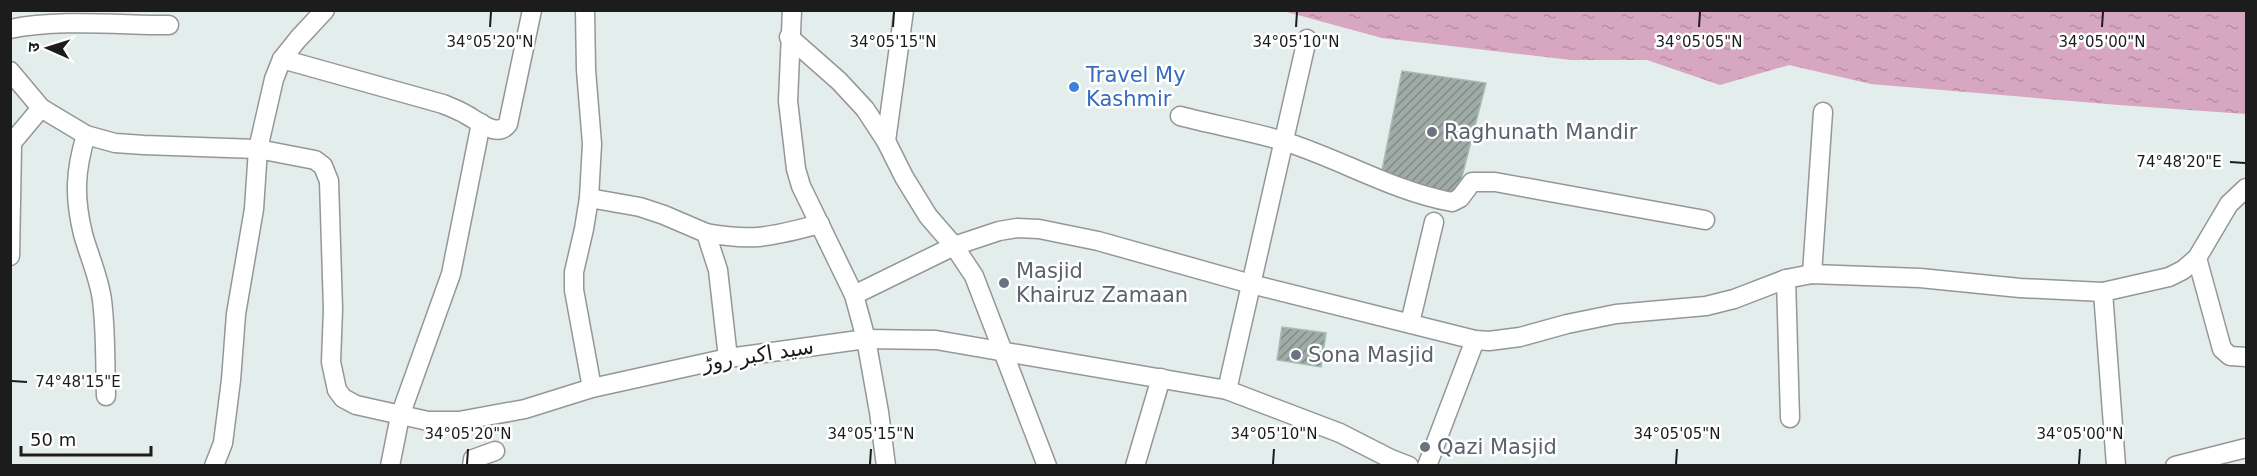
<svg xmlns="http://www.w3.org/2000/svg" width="2257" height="476" viewBox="0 0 2257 476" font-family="'DejaVu Sans',Cairo,'Noto Sans Devanagari',sans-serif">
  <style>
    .water { fill: url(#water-ripples) }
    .building { fill: url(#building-hatch); stroke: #a6bdb5; stroke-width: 1.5 }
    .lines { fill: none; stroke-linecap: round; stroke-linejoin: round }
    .minor-casing { stroke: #969696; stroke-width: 21 }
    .minor { stroke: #fff; stroke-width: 18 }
    .ticks { fill: none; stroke: #1c1c1c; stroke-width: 2 }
    .shop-dot { fill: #3f7fe0; stroke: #fff; stroke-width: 2 }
    .worship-dot { fill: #6b7280; stroke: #fff; stroke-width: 2 }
    .labels { text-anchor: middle; stroke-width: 5; stroke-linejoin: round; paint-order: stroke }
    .shop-label { font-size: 21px; fill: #366cbe; stroke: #fff; text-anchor: start }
    .worship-label { font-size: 21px; fill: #5b616d; stroke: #fff; text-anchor: start }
    .street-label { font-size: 21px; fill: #1c1c1c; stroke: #fff }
    .ticks-label { font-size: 15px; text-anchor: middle; fill: #1c1c1c; stroke: #fff; stroke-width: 5; stroke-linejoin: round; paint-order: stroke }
  </style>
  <defs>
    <pattern id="water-ripples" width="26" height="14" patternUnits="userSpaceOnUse" patternTransform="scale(1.5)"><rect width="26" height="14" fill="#d7a6c1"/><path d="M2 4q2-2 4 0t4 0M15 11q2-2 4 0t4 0" fill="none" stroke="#b88ea5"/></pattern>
    <pattern id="building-hatch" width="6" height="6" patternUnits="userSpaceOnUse" patternTransform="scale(1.5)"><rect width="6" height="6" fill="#9faba6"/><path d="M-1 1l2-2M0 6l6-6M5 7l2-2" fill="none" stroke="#818a86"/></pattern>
  </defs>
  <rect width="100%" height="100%" fill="#e3edeb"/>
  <!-- water -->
  <path class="water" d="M1283 11H2246V114L2119 105 1871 84 1789 65 1720 85 1647 60H1571L1382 38Z"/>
  <!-- building -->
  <g class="building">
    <path d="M1402 71 1486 83 1456 200 1380 180Z"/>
    <path d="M1282 327 1326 333 1321 367 1277 360Z"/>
  </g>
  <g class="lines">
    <!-- minor casing -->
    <g class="minor-casing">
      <g id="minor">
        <path d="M585 10 586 70 592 144 589 198 584 229 574 272V290L592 388"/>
        <path d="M792 10 788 101 796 169 801 186 854 295 866 339 879 412 886 466"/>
        <path d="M10 29C59 19 119 25 169 25"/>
        <path d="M789 37 839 81 865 109 886 141 904 177 928 216 954 246 974 276 1047 466"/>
        <path d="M282 59 443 104C450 107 458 110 465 114 477 120 497 139 508 124L532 10"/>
        <path d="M10 71 41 108 86 135 115 143 144 145 258 149 315 160 323 166 329 181 333 309 331 362 337 390 343 398 356 405 428 421H459L525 409 592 388 728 358 866 339 936 340 1227 390 1340 433 1391 459 1409 466"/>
        <path d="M1180 116C1214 125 1250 131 1283 141 1341 159 1392 191 1452 202L1460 198 1472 182H1495L1705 220"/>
        <path d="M86 135C75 171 74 197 83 234 89 256 99 277 102 300 106 332 105 364 106 396"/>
        <path d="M886 141 904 10"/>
        <path d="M10 145 41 108"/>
        <path d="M589 198 640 207 664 215 706 233 718 270 728 358"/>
        <path d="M706 233C755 242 773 236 820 224"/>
        <path d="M10 256 12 145"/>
        <path d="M2197 258 2222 349 2230 356 2246 357"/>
        <path d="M1812 274 1823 112"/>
        <path d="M1786 279 1790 418"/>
        <path d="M2103 292 2116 466"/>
        <path d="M854 295 954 246 999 231 1017 228 1039 229 1098 241 1251 284 1475 340 1489 341 1520 337 1567 324 1616 314 1706 306 1734 299 1786 279 1812 274 1920 278 2020 288 2103 292 2169 277 2183 270 2197 258 2229 204 2246 188"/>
        <path d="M1410 323 1434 222"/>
        <path d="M1227 390 1307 39"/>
        <path d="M214 466 223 443 231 380 236 314 254 209 258 149 274 79 282 59 298 39 325 10"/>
        <path d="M390 466 400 416 451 274 481 123"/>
        <path d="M472 466 473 459 495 451"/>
        <path d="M1135 466 1161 378"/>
        <path d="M1427 466 1475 340"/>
        <path d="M2175 466 2246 448"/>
      </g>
    </g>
    <!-- minor -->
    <use href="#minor" class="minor"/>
  </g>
  <!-- ticks -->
  <path class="ticks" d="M490 27 491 12M893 27 894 12M1296 27 1297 12M1699 27 1700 12M2102 27 2103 12M2230 162 2245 163M12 381 27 382M467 464 468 449M870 464 871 449M1273 464 1274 449M1676 464 1677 449M2079 464 2080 449"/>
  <!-- markers -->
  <circle class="shop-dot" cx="1074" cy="87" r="6"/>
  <g class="worship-dot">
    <circle cx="1432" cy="132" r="6"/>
    <circle cx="1004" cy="283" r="6"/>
    <circle cx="1296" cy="355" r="6"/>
    <circle cx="1425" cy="447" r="6"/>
  </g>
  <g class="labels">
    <!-- shop labels -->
    <g class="shop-label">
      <text x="1086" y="82">Travel My<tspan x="1086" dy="24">Kashmir</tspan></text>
    </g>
    <!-- worship labels -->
    <g class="worship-label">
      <text x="1444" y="139">Raghunath Mandir</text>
      <text x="1016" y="278">Masjid<tspan x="1016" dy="24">Khairuz Zamaan</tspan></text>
      <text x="1308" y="362">Sona Masjid</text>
      <text x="1437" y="454">Qazi Masjid</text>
    </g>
    <!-- street labels -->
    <g class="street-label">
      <text transform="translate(758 355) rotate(-9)" y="7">سید اکبر روڑ</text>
    </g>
  </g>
  <g class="ticks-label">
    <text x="490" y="47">34°05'20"N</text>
    <text x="893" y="47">34°05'15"N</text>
    <text x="1296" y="47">34°05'10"N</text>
    <text x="1699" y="47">34°05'05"N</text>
    <text x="2102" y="47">34°05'00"N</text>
    <text x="2179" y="167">74°48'20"E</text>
    <text x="78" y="387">74°48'15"E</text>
    <text x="468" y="439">34°05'20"N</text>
    <text x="871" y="439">34°05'15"N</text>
    <text x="1274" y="439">34°05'10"N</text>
    <text x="1677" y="439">34°05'05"N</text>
    <text x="2080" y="439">34°05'00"N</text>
  </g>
  <!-- border -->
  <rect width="2257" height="476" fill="none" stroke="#1c1c1c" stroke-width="24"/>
  <!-- north arrow -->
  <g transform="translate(48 48) rotate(273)" stroke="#ffffff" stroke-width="4.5" paint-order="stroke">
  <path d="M0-4.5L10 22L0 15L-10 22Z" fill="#1c1c1c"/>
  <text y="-9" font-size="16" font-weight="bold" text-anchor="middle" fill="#1c1c1c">उ</text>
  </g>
  <!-- scale -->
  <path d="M21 446v9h130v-9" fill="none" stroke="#1c1c1c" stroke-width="3"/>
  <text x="30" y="446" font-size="18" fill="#1c1c1c" stroke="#ffffff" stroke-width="4.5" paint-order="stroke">50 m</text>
</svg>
